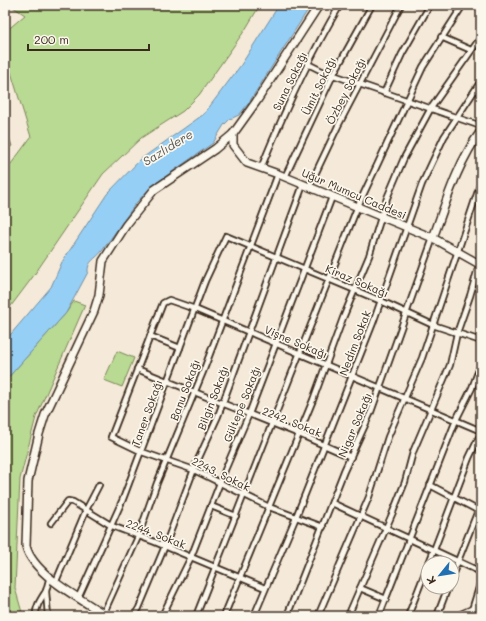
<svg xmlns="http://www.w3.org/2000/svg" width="486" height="621" viewBox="0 0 486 621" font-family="Mali,sans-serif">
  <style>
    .green { fill: #b9da93; stroke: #7a8258 }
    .water { fill: #96cff6; stroke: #728da0 }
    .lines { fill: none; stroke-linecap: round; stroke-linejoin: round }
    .street-casing { stroke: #3b2a1e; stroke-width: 8 }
    .secondary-casing { stroke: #3b2a1e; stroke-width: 10 }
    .street { stroke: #fbf7ec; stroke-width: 4.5 }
    .secondary { stroke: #fbf7ec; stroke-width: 7 }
    .labels { text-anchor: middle; stroke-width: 3.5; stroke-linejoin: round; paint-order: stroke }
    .street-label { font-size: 11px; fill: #3b2a1e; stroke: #fbf7ec }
    .water-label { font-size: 12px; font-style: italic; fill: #525354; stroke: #fbf7ec }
  </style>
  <rect width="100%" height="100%" fill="#f5ead9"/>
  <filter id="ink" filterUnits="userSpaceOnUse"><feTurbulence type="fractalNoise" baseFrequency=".025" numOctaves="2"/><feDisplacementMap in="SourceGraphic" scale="8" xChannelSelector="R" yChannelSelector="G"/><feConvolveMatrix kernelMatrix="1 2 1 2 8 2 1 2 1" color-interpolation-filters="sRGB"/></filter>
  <g filter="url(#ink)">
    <!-- green -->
    <g class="green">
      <path d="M10 5H260L245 30 199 95 183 111 141 138 103 174 32 278 5 314V169L8 168 31 137 5 53V32L25 15Z"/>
      <path d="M5 126 12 146 5 150Z"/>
      <path d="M74 301 85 305 36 417 20 479 15 588 23 616H5V381L66 313Z"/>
      <path d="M117 351 134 358 122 387 104 380Z"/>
    </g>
    <!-- water -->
    <path class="water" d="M279 5H311L248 104 239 115 230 119 224 125 213 143 152 186 136 203 102 251C96 259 87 261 88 272L66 313 5 381V341L51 287 62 262 107 194 141 159 204 114 241 65Z"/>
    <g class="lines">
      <!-- street casing -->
      <g class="street-casing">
        <g id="street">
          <path d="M441 37 471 50"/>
          <path d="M308 64 322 71 481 126"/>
          <path d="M384 93 402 54 430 5"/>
          <path d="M261 168C284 112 309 57 340 5"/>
          <path d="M285 177 333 75 372 5"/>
          <path d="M309 187 338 126 401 5"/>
          <path d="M150 336 180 348"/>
          <path d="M137 369 299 434 351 457"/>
          <path d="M430 485 481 512"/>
          <path d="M332 503 481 572"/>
          <path d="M211 506 236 516"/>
          <path d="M51 523 68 501 73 502 112 526 155 542 265 588"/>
          <path d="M323 527 269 507 194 470 142 452 111 437 163 303 169 300 195 309 481 431"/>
          <path d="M429 563 469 458 481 433"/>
          <path d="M452 576 481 503"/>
          <path d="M57 579 86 510 99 485"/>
          <path d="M360 588 386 599"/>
          <path d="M80 594 123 499 205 281 226 236 381 301 433 325 481 341"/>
          <path d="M105 610 138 537 157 483 203 372 278 174"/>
          <path d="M472 610 481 581"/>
          <path d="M36 616C35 607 41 599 46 591"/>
          <path d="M48 616 46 591 50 576"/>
          <path d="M134 616 139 608 165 546 196 464 218 416 303 185"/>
          <path d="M162 616 191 557 225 470 249 414 332 197"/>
          <path d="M196 616 357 208 423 67 463 5"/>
          <path d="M224 616 313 400 343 318 369 256 387 198 404 158 431 108 481 37"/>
          <path d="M254 616 296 517 373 323 422 184 444 137 481 81"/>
          <path d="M287 616 344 471 371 412 433 238"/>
          <path d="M318 616 369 497 388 437 422 358 481 182"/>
          <path d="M348 616 393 512 405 482 413 452 450 365 457 333 470 296 481 258"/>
          <path d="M379 616 456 420 472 388 481 364"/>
          <path d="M408 616 428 565"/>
          <path d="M437 616 448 587"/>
        </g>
      </g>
      <!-- secondary casing -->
      <g class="secondary-casing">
        <g id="secondary">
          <path d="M233 134V145L247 163 278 174 433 238 481 265"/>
          <path d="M433 238C446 202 458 162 481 131"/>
          <path d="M107 616C83 600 33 575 26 546L28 481 39 434 45 415 94 311 99 295 103 261 126 225 154 190 215 149 233 134 256 102 319 5"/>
          <path d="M459 616 481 606"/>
        </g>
      </g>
      <!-- street -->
      <use href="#street" class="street"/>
      <!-- secondary -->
      <use href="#secondary" class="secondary"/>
    </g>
  </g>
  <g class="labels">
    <!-- street labels -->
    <g class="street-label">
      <text transform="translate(290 81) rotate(-64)" y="4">Suna Sokağı</text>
      <text transform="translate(319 86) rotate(-64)" y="4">Ümit Sokağı</text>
      <text transform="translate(346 91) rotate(-63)" y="4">Özbey Sokağı</text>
      <text transform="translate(354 194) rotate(23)" y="4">Uğur Mumcu Caddesi</text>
      <text transform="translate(357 281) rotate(23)" y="4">Kiraz Sokağı</text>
      <text transform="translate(296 342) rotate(23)" y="4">Vişne Sokağı</text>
      <text transform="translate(355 343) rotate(-69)" y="4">Nedim Sokak</text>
      <text transform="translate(185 390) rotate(-69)" y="4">Banu Sokağı</text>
      <text transform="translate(213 398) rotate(-69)" y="4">Bilgin Sokağı</text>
      <text transform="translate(242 404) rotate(-68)" y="4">Gültepe Sokağı</text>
      <text transform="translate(147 413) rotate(-70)" y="4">Taner Sokağı</text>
      <text transform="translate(292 422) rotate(22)" y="4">2242. Sokak</text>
      <text transform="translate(355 425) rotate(-67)" y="4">Nigar Sokağı</text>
      <text transform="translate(221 474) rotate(26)" y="4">2243. Sokak</text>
      <text transform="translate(156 534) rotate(21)" y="4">2244. Sokak</text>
    </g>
    <!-- water labels -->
    <g class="water-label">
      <text transform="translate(168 148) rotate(-32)" y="4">Sazlıdere</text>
    </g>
  </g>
  <!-- margin -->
  <rect width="486" height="621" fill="none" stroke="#fbf7ec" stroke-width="20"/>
  <rect x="10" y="10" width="466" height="601" fill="none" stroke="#3b2a1e" stroke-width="1.5" filter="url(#ink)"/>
  <!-- north arrow -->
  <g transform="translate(440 575) rotate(240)"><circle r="19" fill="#fbf7ec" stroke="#aea59a"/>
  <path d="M0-3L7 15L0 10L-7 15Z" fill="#1f6fb2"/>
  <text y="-6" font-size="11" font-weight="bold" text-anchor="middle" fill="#3b2a1e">K</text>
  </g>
  <!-- scale -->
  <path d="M28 44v6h121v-6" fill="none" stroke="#3b2a1e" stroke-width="2"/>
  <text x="34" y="44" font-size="12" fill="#3b2a1e" stroke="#fbf7ec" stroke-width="3" paint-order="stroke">200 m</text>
</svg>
